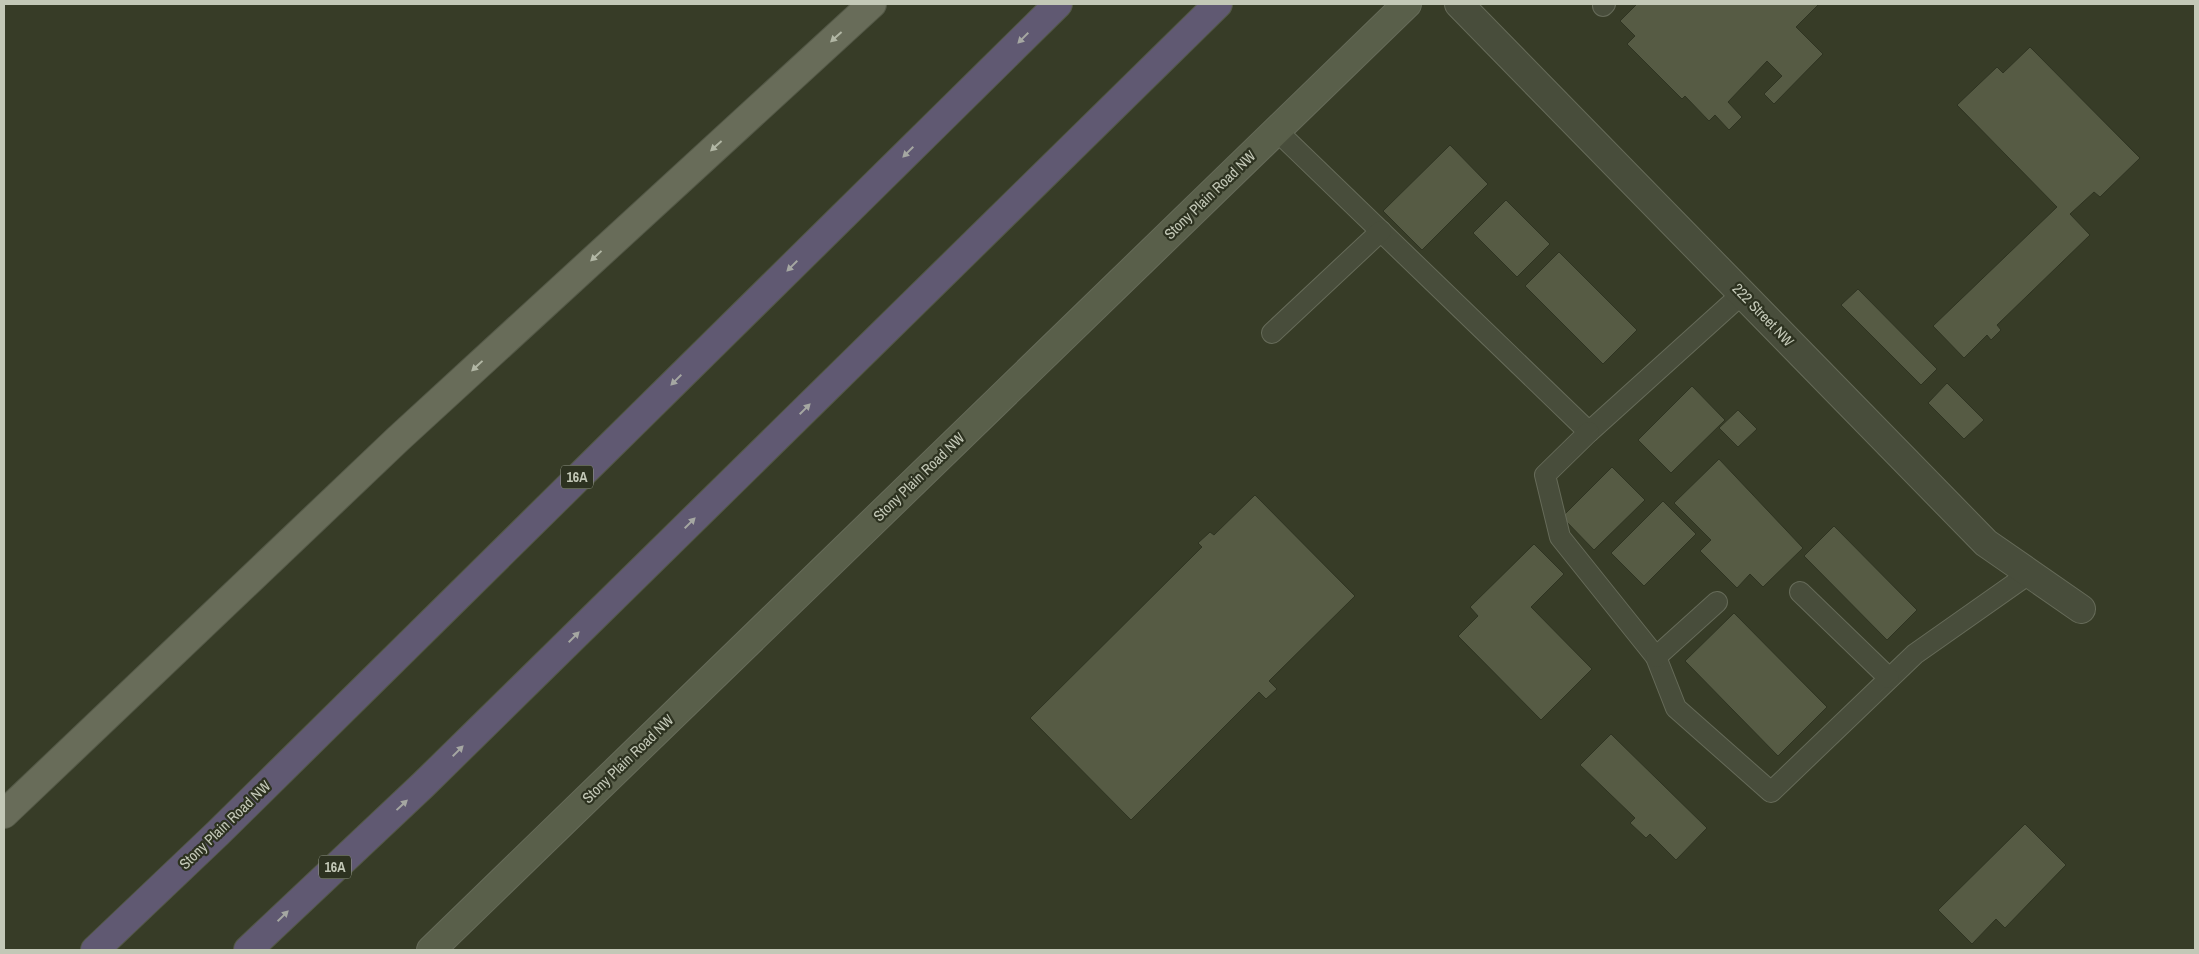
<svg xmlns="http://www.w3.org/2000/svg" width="2199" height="954" viewBox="0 0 2199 954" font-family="'Archivo Narrow',sans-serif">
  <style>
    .building { fill: #565b44; stroke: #2f3422 }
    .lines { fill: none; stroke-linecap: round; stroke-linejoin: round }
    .lane-casing { stroke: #666b59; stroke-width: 22 }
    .street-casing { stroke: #666b59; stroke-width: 30 }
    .secondary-casing { stroke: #666b59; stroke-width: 30 }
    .primary-casing { stroke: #545947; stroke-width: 30 }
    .highway-casing { stroke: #535846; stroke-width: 30 }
    .lane { stroke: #484d3b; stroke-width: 20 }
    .street { stroke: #484d3b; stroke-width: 28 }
    .secondary { stroke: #595f4a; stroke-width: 28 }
    .primary { stroke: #686c59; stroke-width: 28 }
    .highway { stroke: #605972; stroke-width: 28 }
    .oneway { fill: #b1b6a4 }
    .oneway2 { fill: #a5a7a2 }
    .labels { text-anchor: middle; stroke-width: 4.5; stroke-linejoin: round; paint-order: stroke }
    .shield { fill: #2d3220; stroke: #969b8a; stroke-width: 1 }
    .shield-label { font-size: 14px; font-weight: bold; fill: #c3c8b7 }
    .street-label { font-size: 15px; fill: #c3c8b7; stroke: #2d3220 }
  </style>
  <rect width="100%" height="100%" fill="#373c27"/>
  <!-- building -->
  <g class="building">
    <path d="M1637 4H1819L1796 27 1823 54 1774 104 1764 94 1782 76 1767 61 1728 102 1742 117 1729 130 1715 115 1709 121 1685 96 1682 99 1627 44 1635 36 1620 21Z"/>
    <path d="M2030 47 2140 158 2100 197 2094 192 2070 214 2090 235 1997 325 2001 330 1991 340 1987 335 1964 358 1933 326 2057 207 1957 105 1997 67 2003 73Z"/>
    <path d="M1450 145 1488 184 1422 250 1383 211Z"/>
    <path d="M1506 200 1550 244 1517 277 1473 233Z"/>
    <path d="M1559 252 1637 330 1603 364 1525 286Z"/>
    <path d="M1858 289 1937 369 1921 385 1841 305Z"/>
    <path d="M1947 383 1984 420 1964 439 1928 403Z"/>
    <path d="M1692 386 1725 420 1671 473 1638 440Z"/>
    <path d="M1738 410 1757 429 1738 447 1719 428Z"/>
    <path d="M1719 459 1803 548 1763 587 1750 574 1737 588 1700 551 1711 540 1674 503Z"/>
    <path d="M1612 467 1645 500 1594 550 1562 517Z"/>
    <path d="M1255 495 1355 596 1269 681 1277 689 1266 699 1259 692 1131 820 1030 718 1202 547 1198 543 1210 532 1214 535Z"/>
    <path d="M1663 501 1696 534 1644 586 1611 553Z"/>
    <path d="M1834 526 1917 610 1887 640 1804 556Z"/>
    <path d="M1534 544 1564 574 1531 607 1592 669 1541 720 1458 636 1478 616 1470 607Z"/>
    <path d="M1734 613 1827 707 1778 756 1685 661Z"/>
    <path d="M1611 734 1707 828 1676 860 1650 834 1646 838 1630 823 1635 818 1580 765Z"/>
    <path d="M2025 824 2066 865 2005 928 1996 919 1972 944 1938 910Z"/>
  </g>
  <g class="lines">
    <!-- lane casing -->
    <g class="lane-casing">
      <g id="lane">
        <path d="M1603 6 1605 4"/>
        <path d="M1277 131 1589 432 1742 294"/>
        <path d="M1272 333 1381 231"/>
        <path d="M1589 432 1545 475 1560 537 1656 657 1676 708 1771 792 1915 654 2030 573"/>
        <path d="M1800 592 1889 678"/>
        <path d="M1656 657 1717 602"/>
      </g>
    </g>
    <!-- street casing -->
    <g class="street-casing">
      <path id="street" d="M1459 4 1986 543 2081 609"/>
    </g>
    <!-- secondary casing -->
    <g class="secondary-casing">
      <path id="secondary" d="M431 950 1407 4"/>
    </g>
    <!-- primary casing -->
    <g class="primary-casing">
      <path id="primary" d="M4 814 398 439 872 4"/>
    </g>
    <!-- highway casing -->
    <g class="highway-casing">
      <g id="highway">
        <path d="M95 950 218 833 1058 4"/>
        <path d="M248 950 423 785 1218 4"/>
      </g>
    </g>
    <!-- lane -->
    <use href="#lane" class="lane"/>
    <!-- street -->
    <use href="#street" class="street"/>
    <!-- secondary -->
    <use href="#secondary" class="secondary"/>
    <!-- primary -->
    <use href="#primary" class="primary"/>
    <!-- highway -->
    <use href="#highway" class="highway"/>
  </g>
  <!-- one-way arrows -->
  <defs><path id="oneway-solid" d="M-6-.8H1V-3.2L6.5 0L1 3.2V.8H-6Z" transform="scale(1.25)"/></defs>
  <g class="oneway">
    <use href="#oneway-solid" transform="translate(836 37) rotate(138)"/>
    <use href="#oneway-solid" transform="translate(716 146) rotate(138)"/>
    <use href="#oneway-solid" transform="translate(596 256) rotate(137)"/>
    <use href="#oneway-solid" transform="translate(477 366) rotate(137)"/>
  </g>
  <g class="oneway2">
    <use href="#oneway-solid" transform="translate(1023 38) rotate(135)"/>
    <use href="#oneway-solid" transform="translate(908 152) rotate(135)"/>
    <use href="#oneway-solid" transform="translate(792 266) rotate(135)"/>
    <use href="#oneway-solid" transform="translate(676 380) rotate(135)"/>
    <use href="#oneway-solid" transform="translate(805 409) rotate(-45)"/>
    <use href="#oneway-solid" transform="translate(690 523) rotate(-45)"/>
    <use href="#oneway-solid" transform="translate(574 637) rotate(-45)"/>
    <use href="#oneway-solid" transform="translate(458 751) rotate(-45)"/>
    <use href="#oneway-solid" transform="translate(402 805) rotate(-43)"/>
    <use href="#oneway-solid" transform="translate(283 916) rotate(-44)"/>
  </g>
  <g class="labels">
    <!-- shield labels -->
    <g class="shield">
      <rect x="561" y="465.5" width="32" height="23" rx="4"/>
      <rect x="319" y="855.5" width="32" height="23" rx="4"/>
    </g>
    <g class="shield-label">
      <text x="577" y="482">16A</text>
      <text x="335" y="872">16A</text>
    </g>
    <!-- street labels -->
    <g class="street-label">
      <text transform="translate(1210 195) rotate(-44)" y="5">Stony Plain Road NW</text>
      <text transform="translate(1763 315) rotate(46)" y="5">222 Street NW</text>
      <text transform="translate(919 477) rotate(-44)" y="5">Stony Plain Road NW</text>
      <text transform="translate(628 759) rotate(-44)" y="5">Stony Plain Road NW</text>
      <text transform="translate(225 825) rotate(-44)" y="5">Stony Plain Road NW</text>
    </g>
  </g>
  <!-- border -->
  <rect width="2199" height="954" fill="none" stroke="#c3c8b7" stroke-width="10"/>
</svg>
